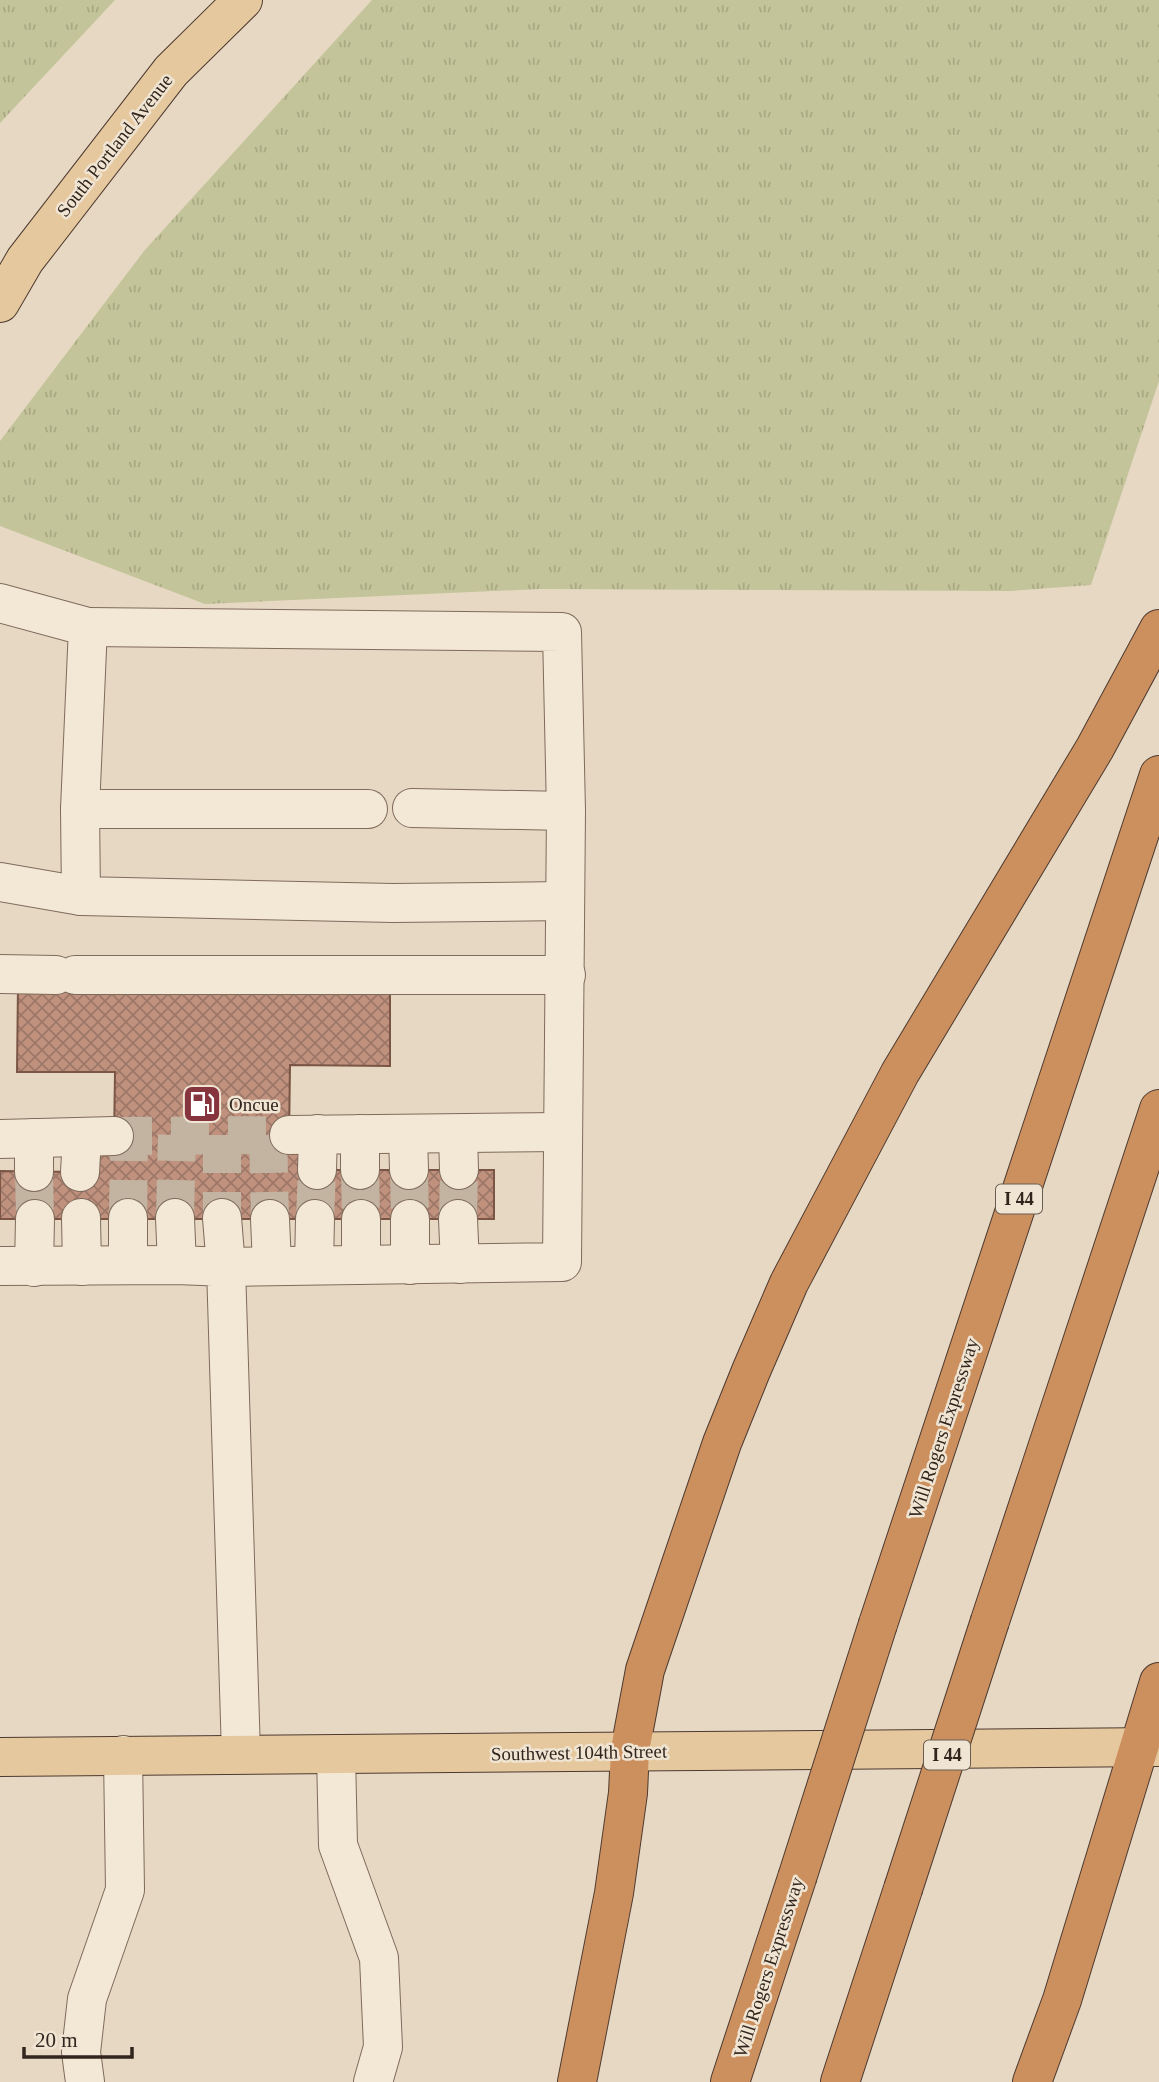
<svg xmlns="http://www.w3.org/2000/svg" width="1159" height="2082" viewBox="0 0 1159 2082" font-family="'Times New Roman',serif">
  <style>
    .grass { fill: url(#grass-tufts) }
    .building { fill: url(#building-cross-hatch); stroke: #7b5545; stroke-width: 2 }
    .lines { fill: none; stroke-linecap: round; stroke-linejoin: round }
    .minor-tunnel { stroke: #c3b4a2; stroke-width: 38; stroke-dasharray: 38 19; stroke-linecap: butt }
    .minor-casing { stroke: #7f6b5c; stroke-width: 40 }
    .major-casing { stroke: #4d3a30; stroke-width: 40 }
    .highway-casing { stroke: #4d3a30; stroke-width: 40 }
    .minor { stroke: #f3e7d5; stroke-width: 38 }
    .major { stroke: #e6c89f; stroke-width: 38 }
    .highway { stroke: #cc8f5e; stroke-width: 38 }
    .highway-bridge-casing { stroke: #4d3a30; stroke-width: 40; stroke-linecap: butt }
    .highway-bridge { stroke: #cc8f5e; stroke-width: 38 }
    .labels { text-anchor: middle; stroke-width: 5; stroke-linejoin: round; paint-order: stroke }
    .shield { fill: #f0e4d2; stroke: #6a5e54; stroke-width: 2 }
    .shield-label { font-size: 18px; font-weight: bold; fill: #31251e }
    .street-label { font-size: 19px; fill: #31251e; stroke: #f0e4d2 }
    .poi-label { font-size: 19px; fill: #31251e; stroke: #f0e4d2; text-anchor: start }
  </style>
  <defs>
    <pattern id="grass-tufts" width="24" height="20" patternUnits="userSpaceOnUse" patternTransform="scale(1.75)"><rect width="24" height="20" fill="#c3c499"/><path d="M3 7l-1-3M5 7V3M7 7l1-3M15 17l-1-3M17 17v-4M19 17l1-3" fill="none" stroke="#a8a883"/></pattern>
    <pattern id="building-cross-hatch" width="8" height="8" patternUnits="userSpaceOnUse" patternTransform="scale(1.75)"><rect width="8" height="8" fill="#c0927e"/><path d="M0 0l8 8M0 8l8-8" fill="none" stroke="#9d7767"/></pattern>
  </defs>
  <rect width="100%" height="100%" fill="#e7d8c3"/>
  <!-- grass -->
  <g class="grass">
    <path d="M0 0H115L0 123Z"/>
    <path d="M372 0H1159V381L1091 585 1010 591 540 589 205 604 0 526V441L144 251Z"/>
  </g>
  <!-- building -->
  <path class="building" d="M18 985 390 989V1066L290 1065 289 1141 317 1170H494V1219H0V1171L80 1172 114 1141 115 1072H17Z"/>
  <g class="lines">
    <!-- minor-tunnel -->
    <g class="minor-tunnel">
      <path d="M222 1135V1218"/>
      <path d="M268 1135 270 1219"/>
      <path d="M114 1136 289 1135"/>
      <path d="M360 1170 361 1219"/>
      <path d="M409 1170 410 1219"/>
      <path d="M34 1172 35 1219"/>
      <path d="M128 1218 129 1135"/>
      <path d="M175 1218 177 1135"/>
      <path d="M315 1219 317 1170"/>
      <path d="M458 1219 459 1170"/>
    </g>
    <!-- minor casing -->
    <g class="minor-casing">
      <g id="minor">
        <path d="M0 603 88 627 80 809 81 896 393 903 565 901"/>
        <path d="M88 627 562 632 566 811 562 1262 226 1267 222 1218"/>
        <path d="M412 808 566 811"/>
        <path d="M80 809H368"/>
        <path d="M0 882 81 896"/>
        <path d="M0 974 56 975"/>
        <path d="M75 975H566"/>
        <path d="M360 1134V1170"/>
        <path d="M408 1134 409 1170"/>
        <path d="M458 1134 459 1170"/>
        <path d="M289 1135 563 1132"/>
        <path d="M0 1139 114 1136"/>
        <path d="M317 1170 318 1134"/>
        <path d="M34 1172V1138"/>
        <path d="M80 1172 82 1137"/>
        <path d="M81 1218 82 1266"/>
        <path d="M175 1218 177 1265"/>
        <path d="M270 1219 272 1265"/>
        <path d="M361 1219V1265"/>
        <path d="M410 1219V1265"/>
        <path d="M458 1219 460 1264"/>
        <path d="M128 1265V1218"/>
        <path d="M314 1265 315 1219"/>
        <path d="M0 1266 177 1265 226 1267 241 1754"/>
        <path d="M34 1267 35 1219"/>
        <path d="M336 1754 338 1845 379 1958 383 2047 373 2082"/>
        <path d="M85 2082 81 2052 87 1999 125 1890 123 1755"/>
      </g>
    </g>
    <!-- major casing -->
    <g class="major-casing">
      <g id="major">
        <path d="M0 303 25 260 171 71 243 0"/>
        <path d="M0 1757 1159 1747"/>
      </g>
    </g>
    <!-- highway casing -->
    <g class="highway-casing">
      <g id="highway">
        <path d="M990 1621 1159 1109"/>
        <path d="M878 1624 1159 775"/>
        <path d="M577 2082 614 1893 628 1793 630 1750 645 1670 722 1443 751 1371 789 1283 900 1073 1095 748 1159 629"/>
        <path d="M730 2082 797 1878"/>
        <path d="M840 2082 903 1889"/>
        <path d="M1032 2082 1062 2000 1159 1682"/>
      </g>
    </g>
    <!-- minor -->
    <use href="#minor" class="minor"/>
    <!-- major -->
    <use href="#major" class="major"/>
    <!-- highway -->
    <use href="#highway" class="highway"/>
    <!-- highway-bridge casing -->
    <g class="highway-bridge-casing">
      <g id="highway-bridge">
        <path d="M797 1878 878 1624"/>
        <path d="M903 1889 990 1621"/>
      </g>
    </g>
    <!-- highway-bridge -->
    <use href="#highway-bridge" class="highway-bridge"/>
  </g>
  <!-- icons -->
  <defs>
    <g id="fuel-square" transform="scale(2.0125)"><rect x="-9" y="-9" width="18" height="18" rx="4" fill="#86343e" stroke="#f0e4d2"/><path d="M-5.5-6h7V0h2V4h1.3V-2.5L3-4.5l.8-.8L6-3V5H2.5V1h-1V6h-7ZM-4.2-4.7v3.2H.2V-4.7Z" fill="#fff"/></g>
  </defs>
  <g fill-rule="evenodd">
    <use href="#fuel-square" x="202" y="1104"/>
  </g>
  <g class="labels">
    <!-- shield labels -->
    <g class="shield">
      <rect x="996" y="1184.5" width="46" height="29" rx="5"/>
      <rect x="924" y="1740.5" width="46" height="29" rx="5"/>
    </g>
    <g class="shield-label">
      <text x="1019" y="1205">I 44</text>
      <text x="947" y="1761">I 44</text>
    </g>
    <!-- street labels -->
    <g class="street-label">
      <text transform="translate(114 145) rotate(-52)" y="7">South Portland Avenue</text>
      <text transform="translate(943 1428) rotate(-72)" y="7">Will Rogers Expressway</text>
      <text transform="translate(579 1752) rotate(-1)" y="7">Southwest 104th Street</text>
      <text transform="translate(768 1967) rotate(-72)" y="7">Will Rogers Expressway</text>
    </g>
    <!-- poi labels -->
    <g class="poi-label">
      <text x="229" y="1111">Oncue</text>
    </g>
  </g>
  <!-- scale -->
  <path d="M24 2047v10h108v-10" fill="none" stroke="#31251e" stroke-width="3.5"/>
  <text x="35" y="2047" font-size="21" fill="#31251e" stroke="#f0e4d2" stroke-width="5" paint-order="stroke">20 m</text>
</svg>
